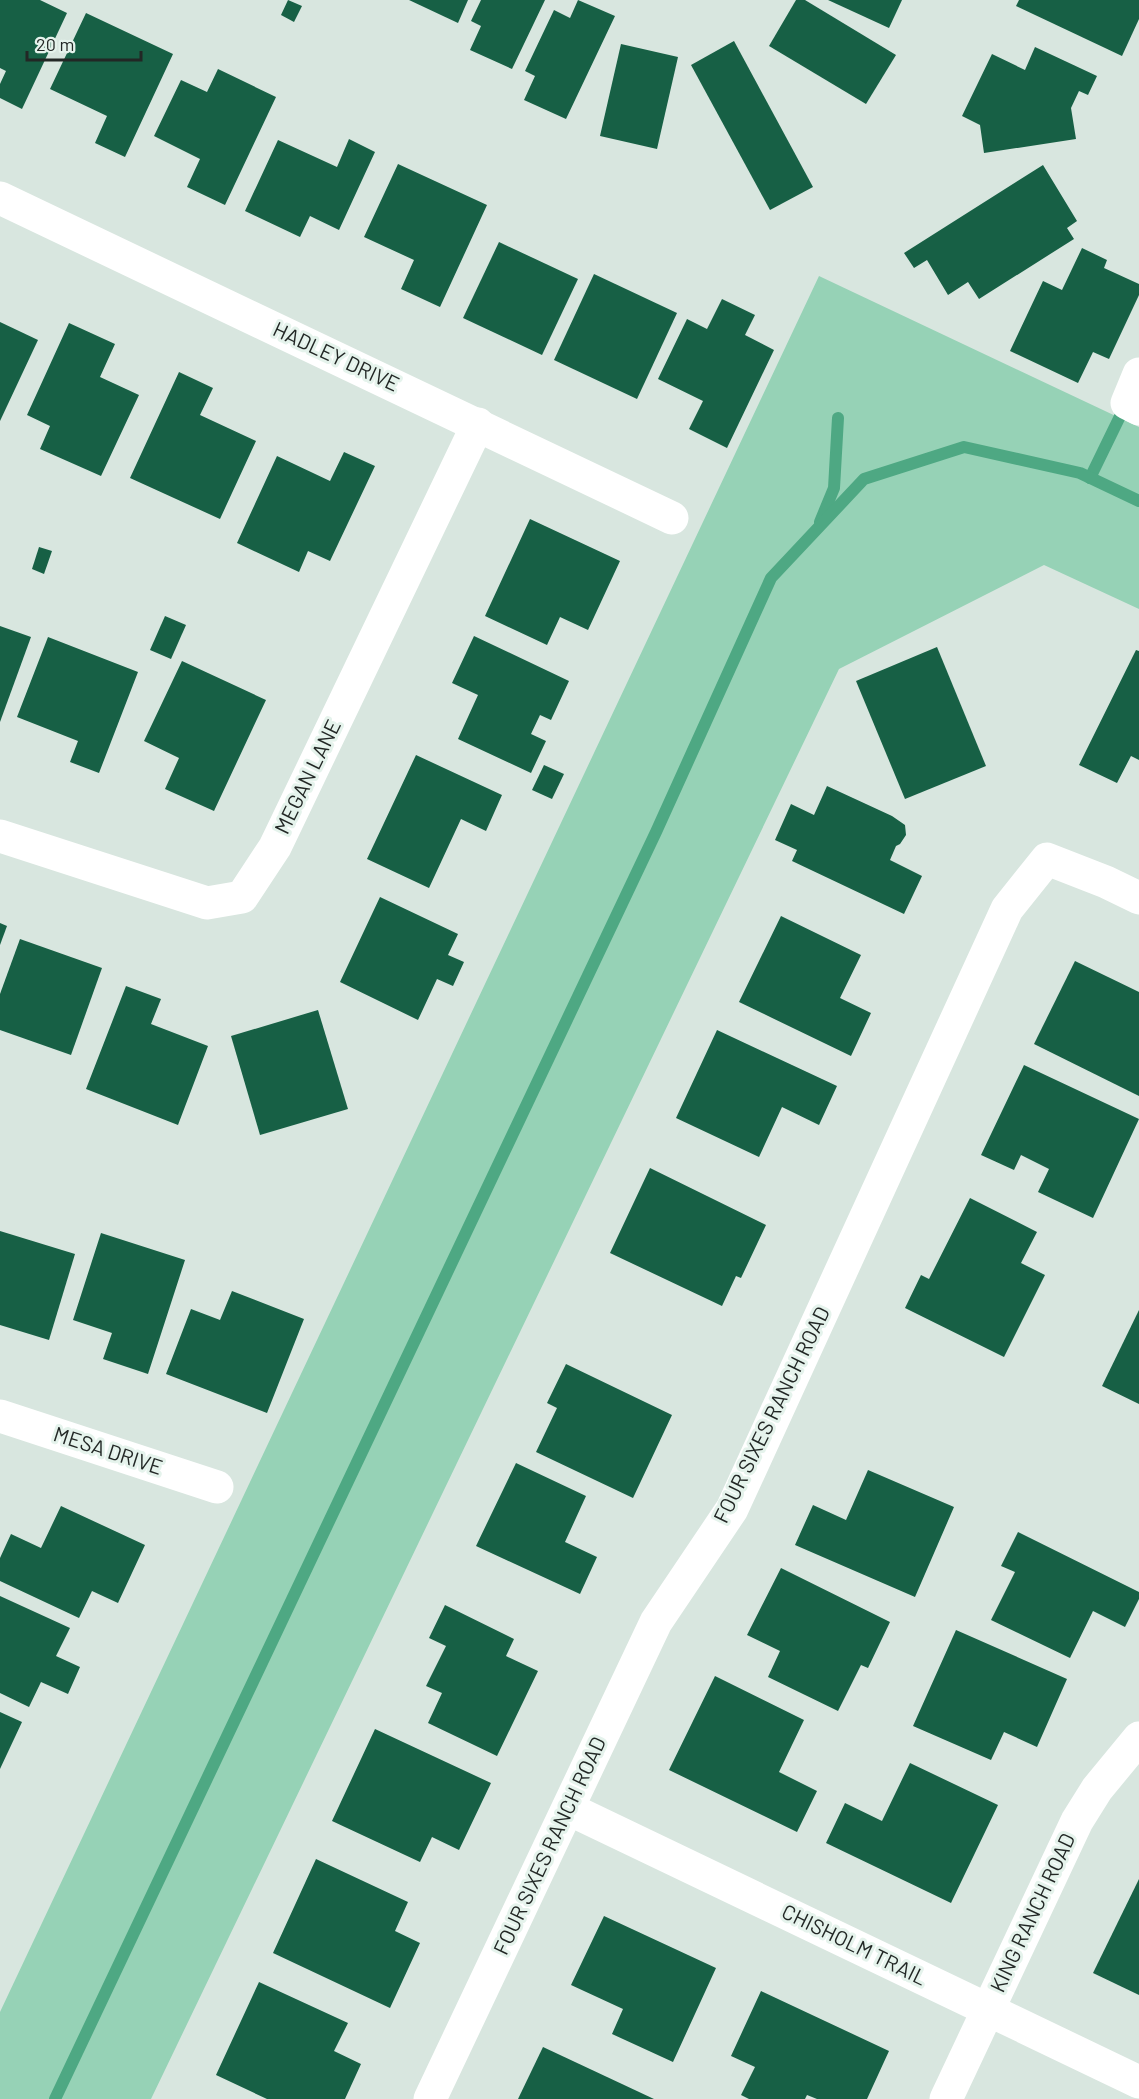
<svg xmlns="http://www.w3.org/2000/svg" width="1139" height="2099" viewBox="0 0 1139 2099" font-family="Barlow,sans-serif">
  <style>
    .green { fill: #96d2b6 }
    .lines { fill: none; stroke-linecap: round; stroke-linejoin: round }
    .stream { stroke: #4ea883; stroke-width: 12 }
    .building { fill: #176045 }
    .minor { stroke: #fff; stroke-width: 33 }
    .labels { text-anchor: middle; stroke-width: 6; stroke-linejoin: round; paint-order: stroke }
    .street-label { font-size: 21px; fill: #222725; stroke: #e5f3ec }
  </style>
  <rect width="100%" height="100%" fill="#d8e6df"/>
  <!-- green -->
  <path class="green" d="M819 276 1139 427V609L1044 565 839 669 151 2099H0V2012Z"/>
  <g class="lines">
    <!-- stream -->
    <g class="stream">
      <path d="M1090 478 1126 404"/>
      <path d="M820 522 834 488 838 418"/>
      <path d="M55 2099 656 832 771 578 864 479 964 447 1080 473 1139 501"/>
    </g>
  </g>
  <!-- building -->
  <g class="building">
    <path d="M0 0H40L67 13 22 109 0 98V84L6 71 0 68Z"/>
    <path d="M288 0 302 6 294 22 281 15Z"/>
    <path d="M409 0H468L458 23Z"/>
    <path d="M481 0H545L512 69 470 50 481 26 471 21Z"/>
    <path d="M578 0 615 16 566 119 524 100 535 76 525 71 554 10 570 18Z"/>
    <path d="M796 0H805L896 55 866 104 769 46Z"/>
    <path d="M828 0H902L889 28Z"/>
    <path d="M1019 0H1139V19L1122 56 1016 6Z"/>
    <path d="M86 13 173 54 125 157 95 143 107 116 50 89Z"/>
    <path d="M734 41 813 187 770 210 691 65Z"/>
    <path d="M621 44 678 57 657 149 600 136Z"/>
    <path d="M1035 47 1097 76 1088 95 1079 91 1071 108 1076 139 984 153 980 125 962 116 992 54 1025 70Z"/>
    <path d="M218 69 276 97 225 205 187 187 200 159 154 136 181 80 207 92Z"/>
    <path d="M349 139 375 152 339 230 310 216 300 237 245 211 278 140 337 167Z"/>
    <path d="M398 164 487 205 440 307 401 289 414 260 364 237Z"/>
    <path d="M1043 165 1077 221 1067 228 1074 239 979 299 968 282 948 295 927 260 914 268 904 253Z"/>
    <path d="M499 242 578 279 542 355 463 318Z"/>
    <path d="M1082 248 1107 260 1104 268 1139 284V295L1109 359 1093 352 1078 383 1010 351 1043 281 1062 290Z"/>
    <path d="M594 274 677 313 637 399 554 360Z"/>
    <path d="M722 299 755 315 745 335 774 350 727 448 689 429 703 401 658 379 687 319 707 329Z"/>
    <path d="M0 322 38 340 0 421Z"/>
    <path d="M69 323 115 344 100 377 139 395 101 476 40 449 50 426 27 415Z"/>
    <path d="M179 372 213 388 200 415 256 441 220 519 130 478Z"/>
    <path d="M344 452 375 466 330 561 308 551 299 572 237 543 277 456 330 481Z"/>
    <path d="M530 519 620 561 588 630 560 617 547 645 485 616Z"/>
    <path d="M39 547 52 551 44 574 32 569Z"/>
    <path d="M165 616 186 625 171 659 150 650Z"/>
    <path d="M0 626 31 637 0 722Z"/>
    <path d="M474 636 569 681 551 720 540 715 531 734 546 741 531 773 458 739 478 695 452 683Z"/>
    <path d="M48 637 138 672 99 773 70 762 78 741 17 717Z"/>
    <path d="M937 647 986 766 905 799 856 681Z"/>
    <path d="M1136 650 1139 651V760L1131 756 1117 783 1079 765Z"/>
    <path d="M182 661 266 700 214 811 165 789 179 758 144 741Z"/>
    <path d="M416 755 502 795 486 831 461 819 429 888 367 859Z"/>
    <path d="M544 765 564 774 552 799 532 790Z"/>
    <path d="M827 786 892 816 905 825 906 835 900 844 896 846 890 860 922 876 904 914 792 861 797 850 775 840 791 804 814 815Z"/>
    <path d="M380 897 458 934 448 955 464 962 453 986 437 979 418 1020 340 982Z"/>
    <path d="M781 916 861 955 840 998 871 1013 851 1056 739 1002Z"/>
    <path d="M0 923 7 926 0 945Z"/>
    <path d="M20 939 102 968 71 1055 0 1030V994Z"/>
    <path d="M1075 961 1139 992V1096L1034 1044Z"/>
    <path d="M126 986 161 999 151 1024 208 1046 178 1125 86 1089Z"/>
    <path d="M318 1010 348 1109 260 1135 231 1036Z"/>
    <path d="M717 1030 837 1086 819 1125 782 1107 759 1157 676 1118Z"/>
    <path d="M1024 1065 1139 1119 1093 1218 1038 1192 1049 1169 1021 1155 1014 1170 981 1155Z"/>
    <path d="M650 1168 766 1225 741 1278 736 1276 722 1306 610 1253Z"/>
    <path d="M970 1198 1037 1232 1021 1263 1045 1275 1004 1357 905 1308 921 1275 929 1279Z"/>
    <path d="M0 1231 75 1254 49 1340 0 1325Z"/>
    <path d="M101 1233 185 1260 148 1374 103 1359 112 1333 73 1320Z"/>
    <path d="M232 1291 304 1319 267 1413 166 1374 191 1309 220 1320Z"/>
    <path d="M1139 1310V1404L1102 1386Z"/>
    <path d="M566 1364 672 1415 633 1498 536 1452 557 1408 547 1403Z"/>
    <path d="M516 1463 586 1496 565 1542 597 1557 580 1594 476 1546Z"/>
    <path d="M868 1470 954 1507 915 1597 795 1545 813 1505 846 1520Z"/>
    <path d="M61 1506 145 1545 118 1603 92 1591 79 1618 0 1581V1558L11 1534 41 1548Z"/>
    <path d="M1018 1532 1139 1592V1599L1125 1627 1093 1611 1070 1658 991 1620 1015 1572 1001 1566Z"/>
    <path d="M781 1568 890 1622 868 1668 861 1665 838 1711 768 1677 780 1651 747 1635Z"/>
    <path d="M0 1596 70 1628 56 1656 80 1667 68 1694 41 1682 29 1707 0 1693Z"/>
    <path d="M445 1605 514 1639 506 1656 538 1671 497 1756 428 1723 442 1693 426 1686 446 1646 429 1638Z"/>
    <path d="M956 1630 1067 1679 1037 1747 1004 1732 991 1760 913 1726Z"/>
    <path d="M715 1676 804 1720 779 1772 817 1791 797 1832 669 1770Z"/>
    <path d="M0 1712 22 1722 0 1769Z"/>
    <path d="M375 1729 491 1783 459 1850 432 1837 420 1862 332 1821Z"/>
    <path d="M910 1763 998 1805 951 1903 826 1843 845 1803 882 1821Z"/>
    <path d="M316 1859 408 1902 395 1931 420 1943 390 2008 273 1953Z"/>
    <path d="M1139 1879V1995L1093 1973Z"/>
    <path d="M604 1916 716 1968 673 2062 612 2034 623 2009 571 1985Z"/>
    <path d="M259 1982 348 2023 334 2051 361 2064 345 2099H267L216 2075Z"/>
    <path d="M761 1991 889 2051 867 2099H817L807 2095 805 2099H749L741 2095 755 2067 731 2056Z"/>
    <path d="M543 2047 654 2099H518Z"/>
  </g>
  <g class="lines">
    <!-- minor -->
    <g class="minor">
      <path d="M0 198 672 518"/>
      <path d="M1139 374 1127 403 1139 409"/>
      <path d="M0 836 207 903 242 897 275 847 478 424"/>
      <path d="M0 1416 217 1487"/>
      <path d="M569 1809 1139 2082"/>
      <path d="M430 2099 656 1622 732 1509 1007 909 1047 859 1106 882 1139 898"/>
      <path d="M946 2099 1077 1821 1097 1789 1139 1738"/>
    </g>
  </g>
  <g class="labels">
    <!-- street labels -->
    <g class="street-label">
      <text transform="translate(336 357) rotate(25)" y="7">HADLEY DRIVE</text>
      <text transform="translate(308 777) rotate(-64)" y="7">MEGAN LANE</text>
      <text transform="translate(772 1415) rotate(-64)" y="7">FOUR SIXES RANCH ROAD</text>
      <text transform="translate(108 1451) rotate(18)" y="7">MESA DRIVE</text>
      <text transform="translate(550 1846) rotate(-65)" y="7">FOUR SIXES RANCH ROAD</text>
      <text transform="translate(1033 1913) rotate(-65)" y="7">KING RANCH ROAD</text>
      <text transform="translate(854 1945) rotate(26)" y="7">CHISHOLM TRAIL</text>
    </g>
  </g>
  <!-- scale -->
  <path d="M27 51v9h114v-9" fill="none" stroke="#222725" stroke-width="3"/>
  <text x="36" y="51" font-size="18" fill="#222725" stroke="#e5f3ec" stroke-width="4.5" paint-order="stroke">20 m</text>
</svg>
